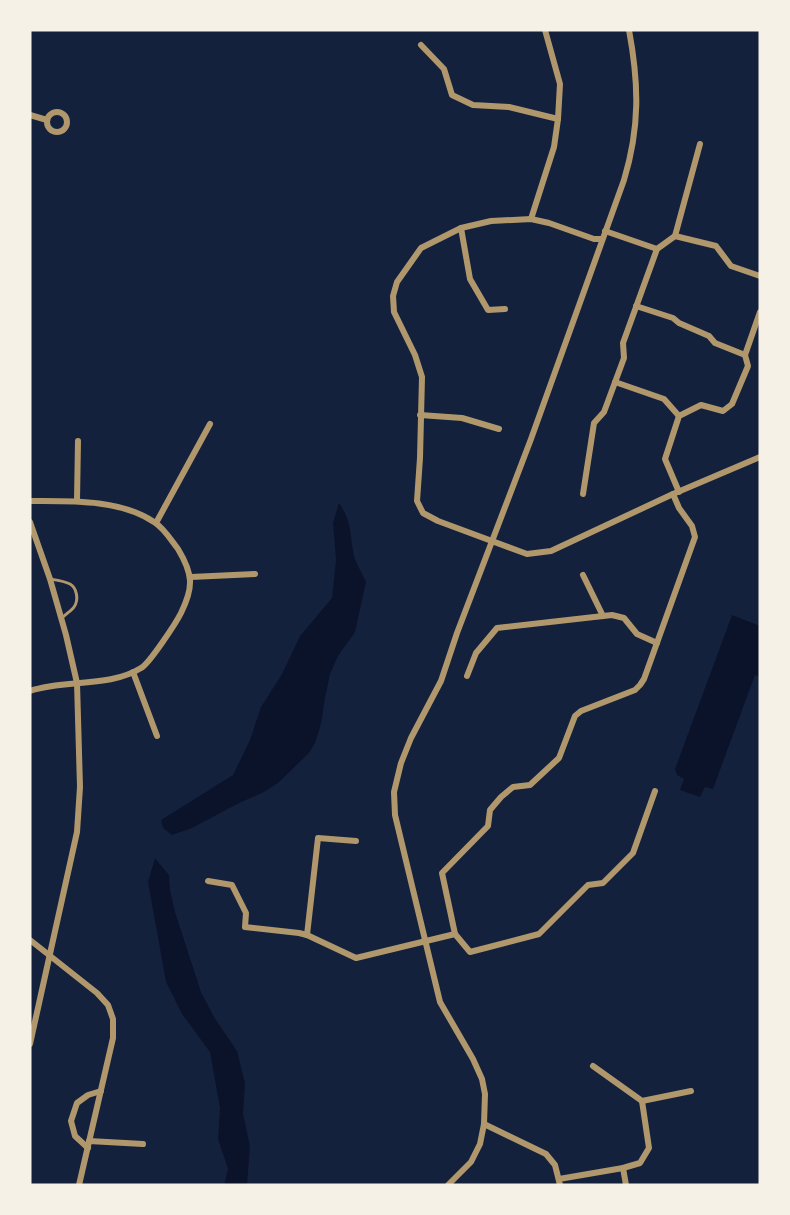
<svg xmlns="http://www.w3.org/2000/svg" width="790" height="1215" viewBox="0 0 790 1215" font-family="'Space Grotesk',sans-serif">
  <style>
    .water { fill: #0b132b }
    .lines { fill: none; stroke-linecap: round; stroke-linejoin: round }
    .service { stroke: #b1986c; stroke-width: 3 }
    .minor { stroke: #b1986c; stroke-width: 6 }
  </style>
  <rect width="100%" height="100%" fill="#14213d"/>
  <!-- water -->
  <g class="water">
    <path d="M339 503C354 525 349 537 355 559 358 567 363 575 366 582L355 632 338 656 330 674 325 698 321 724 315 743 309 753 278 783 264 792 237 804 192 828 172 835 163 828 161 820 233 775 250 740 261 707 282 674 300 636 332 598 336 560 333 523Z"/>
    <path d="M732 615 760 626V677L755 675 713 789 705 787 700 797 680 790 684 779 677 775 675 769Z"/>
    <path d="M155 858 169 875 170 890 175 912 201 992 214 1017 237 1051 245 1083 243 1114 250 1146 247 1185H224L228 1169 218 1139 220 1108 210 1052 182 1014 166 982 148 882Z"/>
  </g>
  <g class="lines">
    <!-- service -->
    <path class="service" d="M50 579C56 580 64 581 70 584 77 588 79 600 74 607 72 610 66 614 63 617"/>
    <!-- minor -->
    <g class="minor">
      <path d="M421 45 444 69 452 95 473 105 509 107 558 119"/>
      <circle cx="57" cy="122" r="10"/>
      <path d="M30 115 47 120"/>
      <path d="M531 219 554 147 558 119 560 84 545 30"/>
      <path d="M461 228 470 279 488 310 505 309"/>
      <path d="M605 231 657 249"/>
      <path d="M675 236 716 246 731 266 760 276"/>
      <path d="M602 239H594L549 223 531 219 491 221 461 228 421 248 397 282 393 296 394 312 415 355 422 377 420 458 417 501 423 513 438 521 527 554 551 551 673 494 760 457"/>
      <path d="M636 306 673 318 679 323 709 336 715 343 745 355"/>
      <path d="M615 382 664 399 679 416"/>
      <path d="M420 415 462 418 499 429"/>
      <path d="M679 492 665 459 679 416 701 405 723 411 732 404 748 366 745 355 760 312"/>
      <path d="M583 494 594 423 604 412 624 358 623 343 657 249 675 236 700 144"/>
      <path d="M77 500 78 441"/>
      <path d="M30 501C70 501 120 499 154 522 164 528 171 540 178 549 193 574 194 587 181 613 176 623 149 664 141 668 109 688 65 679 30 691"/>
      <path d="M30 522 50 579 66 635 77 683 80 787 77 832 30 1044"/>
      <path d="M156 523 210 424"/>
      <path d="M583 575 603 616"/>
      <path d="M191 577 255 574"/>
      <path d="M133 672 157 736"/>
      <path d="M467 676 476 653 497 628 612 615 624 618 637 634 657 643"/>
      <path d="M208 881 232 885 246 913 245 927 299 933 307 935 356 958 455 934 442 873 488 826 490 810 501 797 513 787 530 785 559 758 575 716 581 711 635 690 640 685 644 679 695 537 692 526 679 508 673 494"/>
      <path d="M455 934 470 952 539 934 588 885 603 883 633 853 655 791"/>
      <path d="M307 935 318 838 356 841"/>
      <path d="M30 940 97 993 108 1005 113 1019V1038L79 1185"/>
      <path d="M593 1066 642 1101 691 1091"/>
      <path d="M484 1124 546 1154 555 1165 560 1185"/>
      <path d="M89 1141 143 1144"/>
      <path d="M88 1148 75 1136 71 1121 77 1103 88 1095 101 1091"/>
      <path d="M623 1168 626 1185"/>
      <path d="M559 1179 623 1168 640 1163 649 1148 642 1101"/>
      <path d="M448 1185 471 1162 480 1144 484 1124 485 1094 482 1079 473 1059 440 1002 395 815 394 792 401 763 411 738 441 681 457 633 531 439 624 180C640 127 639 84 629 30"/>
    </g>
  </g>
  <!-- border -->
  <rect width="790" height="1215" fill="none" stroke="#f6f1e7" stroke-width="63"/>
</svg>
